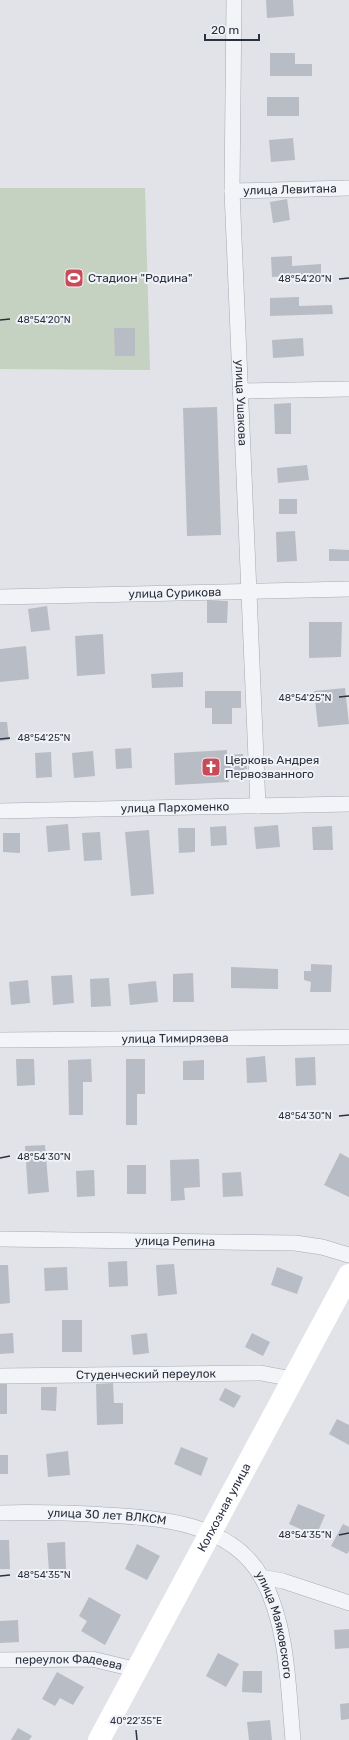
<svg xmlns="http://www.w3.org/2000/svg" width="349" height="1740" viewBox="0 0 349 1740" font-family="Rubik,sans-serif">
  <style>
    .green { fill: #c5d2c2 }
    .building { fill: #b8bcc5 }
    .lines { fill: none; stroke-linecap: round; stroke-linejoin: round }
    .street-casing { stroke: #a6aab3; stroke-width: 16 }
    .street { stroke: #f3f4f7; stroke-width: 15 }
    .secondary { stroke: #fff; stroke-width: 22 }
    .ticks { fill: none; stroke: #2a3140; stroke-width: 1.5 }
    .labels { text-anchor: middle; stroke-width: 4; stroke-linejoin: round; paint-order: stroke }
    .street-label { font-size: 12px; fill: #2a3140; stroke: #f0f2f6 }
    .poi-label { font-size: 12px; fill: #2a3140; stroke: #f0f2f6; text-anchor: start }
    .ticks-label { font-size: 10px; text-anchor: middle; fill: #2a3140; stroke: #f0f2f6; stroke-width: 4; stroke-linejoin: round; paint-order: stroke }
  </style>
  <rect width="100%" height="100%" fill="#e1e3e9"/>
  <!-- green -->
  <path class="green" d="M0 188H145L150 370 0 369Z"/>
  <!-- building -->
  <g class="building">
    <path d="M266 0H293L294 16 267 18Z"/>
    <path d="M270 53H295V64H312V76H270Z"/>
    <rect x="267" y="97" width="32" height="19"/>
    <path d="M293 138 295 160 271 162 269 140Z"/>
    <path d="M287 199 290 220 273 223 270 202Z"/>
    <path d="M292 256V266L321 264V274L272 277 271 257Z"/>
    <path d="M299 297V306L332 305 333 314 270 316V298Z"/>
    <path d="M114 328H135V356H115Z"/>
    <path d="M303 338 304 356 273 358 272 340Z"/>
    <path d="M291 403V434H275L274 404Z"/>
    <path d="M217 407 221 535 187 536 183 408Z"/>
    <path d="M307 465 309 480 278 483 277 468Z"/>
    <rect x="279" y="499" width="18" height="15"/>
    <path d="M295 531 297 561 277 562 276 532Z"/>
    <path d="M329 549 349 550V561H329Z"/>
    <path d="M207 600 228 601 227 623H207Z"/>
    <path d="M47 606 50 630 31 632 28 609Z"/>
    <path d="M309 622H342L341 657 309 658Z"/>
    <path d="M103 634 105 674 77 676 75 636Z"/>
    <path d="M26 646 29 679 0 682V649Z"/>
    <path d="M183 672V687L152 688 151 674Z"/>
    <path d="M345 688 349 724 318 727 314 691Z"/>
    <path d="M205 691H241V708H232V724H212V708H205Z"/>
    <path d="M0 722H7L9 740 0 741Z"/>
    <path d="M131 748 132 768 116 769 115 749Z"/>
    <path d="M227 750V755L243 754 244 761H246L247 769H244L245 777H228L229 782 175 785 174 753Z"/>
    <path d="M93 751 95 776 74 778 72 753Z"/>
    <path d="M51 752 52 777 36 778 35 753Z"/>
    <path d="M68 824 70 850 48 852 46 826Z"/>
    <path d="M278 825 280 847 256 849 254 827Z"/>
    <path d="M226 826 227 845 211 846 210 827Z"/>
    <path d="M332 826 333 850H313L312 827Z"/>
    <path d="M178 828H195V852L179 853Z"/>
    <path d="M149 830 154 894 131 896 125 832Z"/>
    <path d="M100 832 102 860 84 861 82 833Z"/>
    <path d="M3 833H20V853L3 852Z"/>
    <path d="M311 964 332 965 331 992H310L311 982 304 980V971H311Z"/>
    <path d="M231 967 278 969V989L231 988Z"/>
    <path d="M193 973 194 1002H173V974Z"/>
    <path d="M72 975 74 1003 53 1005 51 976Z"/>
    <path d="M109 978 111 1006 91 1007 90 979Z"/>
    <path d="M28 980 30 1003 11 1005 9 982Z"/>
    <path d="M156 981 158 1002 130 1005 128 984Z"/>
    <path d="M265 1056 267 1082 247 1083 246 1058Z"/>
    <path d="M315 1057 316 1085 296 1086 295 1058Z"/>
    <path d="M16 1059H34L35 1085 17 1086Z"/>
    <path d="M91 1059 92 1082H83V1115H69L68 1060Z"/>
    <path d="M126 1059H145V1094H137V1125H126Z"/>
    <path d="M204 1060V1080H183V1061Z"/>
    <path d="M45 1145 49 1192 28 1194 25 1146Z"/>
    <path d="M340 1153 349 1158V1197L324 1185Z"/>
    <path d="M199 1159 200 1187 184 1188 185 1200 171 1201 170 1160Z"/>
    <rect x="127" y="1165" width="19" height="29"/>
    <path d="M94 1170 95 1196 77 1197 76 1171Z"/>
    <path d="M241 1172 243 1196 223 1197 222 1173Z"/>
    <path d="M127 1261 128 1286 109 1287 108 1262Z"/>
    <path d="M174 1264 177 1294 158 1296 156 1265Z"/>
    <path d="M0 1265H8L10 1303 0 1304Z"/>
    <path d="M67 1267 68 1290 45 1291 44 1268Z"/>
    <path d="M277 1267 303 1277 297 1294 271 1285Z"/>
    <rect x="62" y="1320" width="20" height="32"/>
    <path d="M13 1333 14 1353 0 1354V1334Z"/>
    <path d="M147 1333 149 1353 133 1355 131 1335Z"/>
    <path d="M252 1333 270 1342 263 1356 245 1347Z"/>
    <path d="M7 1382V1414H0V1383Z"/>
    <path d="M113 1383 114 1403H123V1424L97 1425 96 1384Z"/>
    <path d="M41 1387H57L56 1411 41 1410Z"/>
    <path d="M225 1388 241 1396 234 1408 219 1400Z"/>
    <path d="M337 1419 349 1425V1445L329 1434Z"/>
    <path d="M181 1447 208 1458 201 1476 174 1464Z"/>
    <path d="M68 1451 70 1475 48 1477 46 1454Z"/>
    <rect x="0" y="1455" width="8" height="19"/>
    <path d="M298 1504 325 1515 316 1536 289 1524Z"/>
    <path d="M343 1524 349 1527V1551L347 1554 331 1546Z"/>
    <path d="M0 1540H9L10 1569H0Z"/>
    <path d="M65 1542 66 1570 49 1571 47 1543Z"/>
    <path d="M137 1544 160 1556 147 1580 125 1569Z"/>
    <path d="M89 1597 121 1615 105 1645 81 1631 87 1621 79 1616Z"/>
    <path d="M18 1620 19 1642 0 1643V1621Z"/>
    <path d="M349 1629V1648L335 1649 334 1630Z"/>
    <path d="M218 1653 239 1664 226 1687 206 1676Z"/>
    <path d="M243 1671H262V1693L242 1692Z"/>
    <path d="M57 1672 84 1687 73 1705 60 1698 55 1706 42 1699Z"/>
    <path d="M349 1703V1719L341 1720 340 1704Z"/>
    <path d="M270 1720 272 1740H249L247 1722Z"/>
    <path d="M18 1728 32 1736 29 1740H11Z"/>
  </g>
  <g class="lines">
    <!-- street casing -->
    <g class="street-casing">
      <g id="street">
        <path id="s1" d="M234 0 232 191 258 806"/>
        <path id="s2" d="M232 191 349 188"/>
        <path d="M240 391 349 389"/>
        <path id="s3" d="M0 597 349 589"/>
        <path id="s4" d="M0 811 349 804"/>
        <path id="s5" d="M0 1040 349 1037"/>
        <path id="s6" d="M0 1239 295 1243 322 1247 349 1255"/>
        <path id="s7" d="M0 1376 261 1373 292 1379"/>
        <path id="s8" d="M0 1513C35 1512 70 1513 106 1515 161 1518 232 1523 262 1578 288 1626 288 1687 293 1740"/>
        <path d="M261 1577 283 1581 349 1603"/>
        <path id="s9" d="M0 1660 92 1659 138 1670"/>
      </g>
    </g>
    <!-- street -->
    <use href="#street" class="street"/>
    <!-- secondary -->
    <path class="secondary" id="s10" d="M99 1740 349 1275"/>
  </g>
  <!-- ticks -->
  <path class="ticks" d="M339 279 349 278M0 320 10 319M339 697 349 696M0 739 10 738M339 1116 349 1115M0 1158 10 1156M339 1535 349 1533M0 1576 10 1575M136 1730 137 1740"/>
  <!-- icons -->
  <defs>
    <g id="stadium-square" transform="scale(1)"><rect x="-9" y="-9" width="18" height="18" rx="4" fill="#c94a58" stroke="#f0f2f6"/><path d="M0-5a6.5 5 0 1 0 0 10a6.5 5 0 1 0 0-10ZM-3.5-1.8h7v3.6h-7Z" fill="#fff"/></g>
    <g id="church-square" transform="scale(1)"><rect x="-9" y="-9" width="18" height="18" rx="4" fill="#c94a58" stroke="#f0f2f6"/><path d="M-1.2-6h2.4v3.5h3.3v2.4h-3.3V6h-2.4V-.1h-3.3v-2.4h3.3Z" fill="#fff"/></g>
  </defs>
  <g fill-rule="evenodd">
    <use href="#stadium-square" x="74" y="278"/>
    <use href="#church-square" x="211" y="767"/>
  </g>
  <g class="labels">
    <!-- street labels -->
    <g class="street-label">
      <text dy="4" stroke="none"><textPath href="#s2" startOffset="58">улица Левитана</textPath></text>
      <text dy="4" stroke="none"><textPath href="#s1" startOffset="403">улица Ушакова</textPath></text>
      <text dy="4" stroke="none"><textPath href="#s3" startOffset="175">улица Сурикова</textPath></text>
      <text dy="4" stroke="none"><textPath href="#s4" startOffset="175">улица Пархоменко</textPath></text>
      <text dy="4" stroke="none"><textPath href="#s5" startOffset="175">улица Тимирязева</textPath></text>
      <text dy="4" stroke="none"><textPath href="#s6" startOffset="175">улица Репина</textPath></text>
      <text dy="4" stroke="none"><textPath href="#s7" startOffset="146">Студенческий переулок</textPath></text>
      <text dy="4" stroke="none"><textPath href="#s10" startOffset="264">Колхозная улица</textPath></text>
      <text dy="4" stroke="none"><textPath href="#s8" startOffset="107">улица 30 лет ВЛКСМ</textPath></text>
      <text dy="4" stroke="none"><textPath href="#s8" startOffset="331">улица Маяковского</textPath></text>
      <text dy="4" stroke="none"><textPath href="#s9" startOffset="69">переулок Фадеева</textPath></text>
    </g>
    <!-- poi labels -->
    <g class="poi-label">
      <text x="88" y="282">Стадион "Родина"</text>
      <text x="225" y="764">Церковь Андрея<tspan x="225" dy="14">Первозванного</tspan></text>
    </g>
  </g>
  <g class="ticks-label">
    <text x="305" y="282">48°54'20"N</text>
    <text x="44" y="323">48°54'20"N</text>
    <text x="305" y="701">48°54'25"N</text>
    <text x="44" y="741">48°54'25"N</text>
    <text x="305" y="1119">48°54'30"N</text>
    <text x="44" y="1160">48°54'30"N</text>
    <text x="305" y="1538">48°54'35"N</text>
    <text x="44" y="1578">48°54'35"N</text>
    <text x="136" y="1724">40°22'35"E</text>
  </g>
  <!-- scale -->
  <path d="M205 34v6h54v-6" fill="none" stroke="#2a3140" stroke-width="2"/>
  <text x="211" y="34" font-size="12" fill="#2a3140" stroke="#f0f2f6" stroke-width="3" paint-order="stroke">20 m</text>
</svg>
